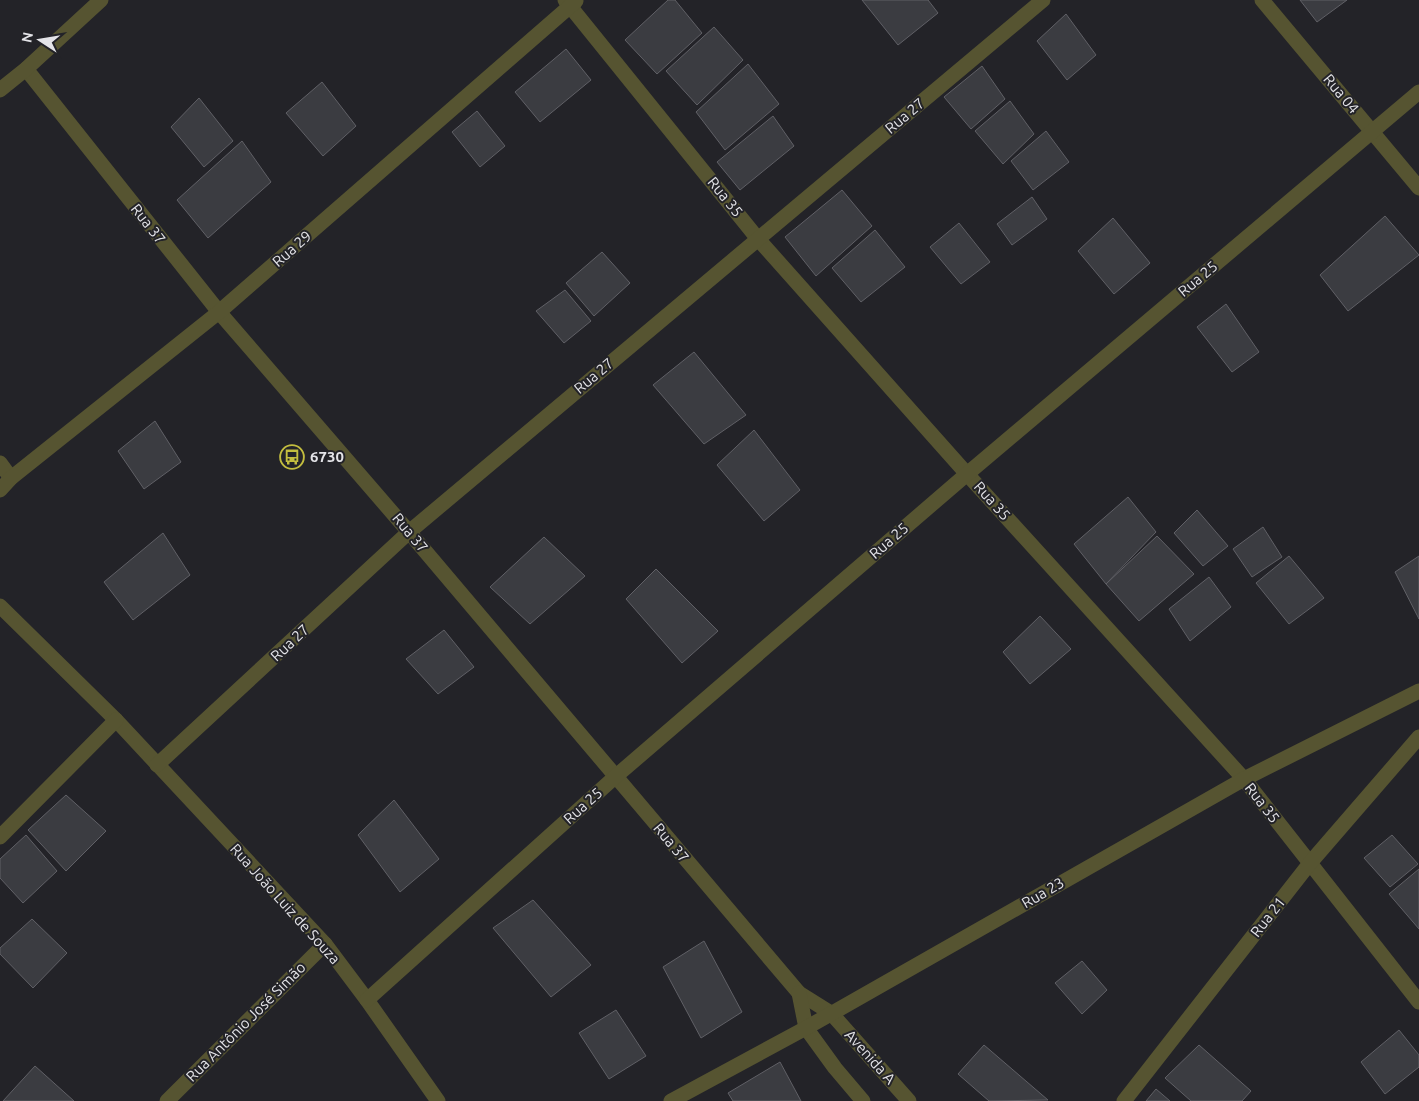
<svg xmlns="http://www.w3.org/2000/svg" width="1419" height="1101" viewBox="0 0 1419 1101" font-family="Ubuntu,sans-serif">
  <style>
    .building { fill: #3b3c41; stroke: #606066 }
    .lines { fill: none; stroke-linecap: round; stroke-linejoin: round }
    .minor { stroke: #565431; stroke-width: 15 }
    .labels { text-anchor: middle; stroke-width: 4; stroke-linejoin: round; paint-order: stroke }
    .street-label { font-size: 15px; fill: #e4e4e8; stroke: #232328 }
    .poi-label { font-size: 15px; font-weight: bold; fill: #e4e4e8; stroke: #232328; text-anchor: start }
  </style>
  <rect width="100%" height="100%" fill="#232328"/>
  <!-- building -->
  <g class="building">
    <path d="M668 0H675L702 33 657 74 625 40Z"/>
    <path d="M862 0H928L938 13 898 45Z"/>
    <path d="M1300 0H1347L1317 22Z"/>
    <path d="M1066 14 1096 55 1067 80 1037 41Z"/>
    <path d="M714 27 743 60 697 105 666 71Z"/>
    <path d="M566 49 591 80 540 122 515 92Z"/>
    <path d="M748 64 779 104 725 150 696 112Z"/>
    <path d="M982 66 1005 99 971 129 944 97Z"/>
    <path d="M322 82 356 126 323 156 286 113Z"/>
    <path d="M199 98 233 141 204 167 171 127Z"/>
    <path d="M1010 101 1034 134 1003 164 975 131Z"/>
    <path d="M477 111 505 146 480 167 452 132Z"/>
    <path d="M773 116 794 146 740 190 717 162Z"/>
    <path d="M1046 131 1069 162 1033 190 1011 161Z"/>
    <path d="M242 141 271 182 208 238 177 200Z"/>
    <path d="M842 190 872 226 816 276 785 237Z"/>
    <path d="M1032 197 1047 219 1012 245 997 224Z"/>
    <path d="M1385 216 1419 255 1348 311 1320 275Z"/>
    <path d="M1113 218 1150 263 1114 294 1078 251Z"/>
    <path d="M959 223 990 262 961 284 930 247Z"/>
    <path d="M875 230 905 267 861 302 832 268Z"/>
    <path d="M602 252 630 283 594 316 566 283Z"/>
    <path d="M565 290 591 321 564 343 536 311Z"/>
    <path d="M1226 304 1259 352 1232 372 1197 327Z"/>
    <path d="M694 352 746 415 704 444 653 385Z"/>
    <path d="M155 421 181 462 144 489 118 451Z"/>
    <path d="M754 430 800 490 764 521 717 465Z"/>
    <path d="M1128 497 1156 532 1106 584 1074 544Z"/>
    <path d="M1197 510 1228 546 1203 566 1174 533Z"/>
    <path d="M1263 527 1282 557 1252 577 1233 549Z"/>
    <path d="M163 533 190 575 133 620 104 582Z"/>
    <path d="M1157 536 1194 574 1139 621 1106 584Z"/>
    <path d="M544 537 585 576 530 624 490 587Z"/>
    <path d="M1289 556 1324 598 1289 624 1256 583Z"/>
    <path d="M1419 556V619L1395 572Z"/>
    <path d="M656 569 718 631 682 663 626 599Z"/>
    <path d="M1209 577 1231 607 1190 641 1169 609Z"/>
    <path d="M1040 616 1071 649 1030 684 1003 652Z"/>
    <path d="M444 630 474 667 438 694 406 659Z"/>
    <path d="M66 795 106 831 66 871 28 830Z"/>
    <path d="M394 800 439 859 400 892 358 835Z"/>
    <path d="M26 835 57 871 23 903 0 878V859Z"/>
    <path d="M1392 835 1418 864 1390 887 1364 858Z"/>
    <path d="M1419 869V929L1389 894Z"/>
    <path d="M533 900 591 965 551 997 493 928Z"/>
    <path d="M32 919 67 953 33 988 0 954V948Z"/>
    <path d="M704 941 742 1012 701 1038 663 967Z"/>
    <path d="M1082 961 1107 990 1082 1014 1055 983Z"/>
    <path d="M616 1010 646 1056 609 1079 579 1033Z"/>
    <path d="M1399 1030 1419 1055V1067L1385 1094 1361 1062Z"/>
    <path d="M984 1045 1048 1100 989 1101 958 1074Z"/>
    <path d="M1199 1045 1251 1091 1242 1101H1191L1165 1078Z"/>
    <path d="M780 1062 801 1101H733L728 1093Z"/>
    <path d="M35 1066 74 1101H3Z"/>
    <path d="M1156 1089 1170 1101H1146Z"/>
  </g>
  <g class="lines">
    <!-- minor -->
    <g class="minor">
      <path d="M565 0 758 239 967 474 1244 779 1419 1002"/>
      <path d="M1262 0 1419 188"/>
      <path d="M26 69 219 312 409 532 799 993 831 1013 909 1101"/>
      <path d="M0 90 26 69 101 0"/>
      <path d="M0 463 11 478"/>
      <path d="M0 490 11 478 219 312 576 1"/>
      <path d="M0 606 116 720 325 944 367 1000 438 1101"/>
      <path d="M157 765 409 532 1043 0"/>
      <path d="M0 837 116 720"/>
      <path d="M799 993 806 1028 835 1068 863 1101"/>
      <path d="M367 1000 615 777 967 474 1419 92"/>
      <path d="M167 1101 325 944"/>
      <path d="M671 1101 806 1028 1244 779 1419 691"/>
      <path d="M1124 1101 1310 863 1419 737"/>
    </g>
  </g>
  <!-- icons -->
  <defs>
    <g id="bus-ring" transform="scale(1.25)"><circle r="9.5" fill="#232328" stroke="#c3bd3f" stroke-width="1.5"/><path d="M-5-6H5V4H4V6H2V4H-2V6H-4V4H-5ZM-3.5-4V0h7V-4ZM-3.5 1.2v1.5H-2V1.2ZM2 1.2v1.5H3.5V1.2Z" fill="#c3bd3f"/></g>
  </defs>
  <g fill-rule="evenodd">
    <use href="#bus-ring" x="292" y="457"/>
  </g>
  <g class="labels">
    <!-- street labels -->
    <g class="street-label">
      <text transform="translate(1341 94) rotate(50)" y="5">Rua 04</text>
      <text transform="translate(905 116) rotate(-40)" y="5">Rua 27</text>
      <text transform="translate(725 197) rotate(51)" y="5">Rua 35</text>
      <text transform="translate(148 224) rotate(52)" y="5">Rua 37</text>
      <text transform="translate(292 249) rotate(-41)" y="5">Rua 29</text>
      <text transform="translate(1198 279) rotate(-40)" y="5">Rua 25</text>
      <text transform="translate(594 376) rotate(-40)" y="5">Rua 27</text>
      <text transform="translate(992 501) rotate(48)" y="5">Rua 35</text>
      <text transform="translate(410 533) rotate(50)" y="5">Rua 37</text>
      <text transform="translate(889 541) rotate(-41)" y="5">Rua 25</text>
      <text transform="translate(290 643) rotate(-43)" y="5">Rua 27</text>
      <text transform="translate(1262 803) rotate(52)" y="5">Rua 35</text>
      <text transform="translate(583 806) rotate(-42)" y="5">Rua 25</text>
      <text transform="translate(671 843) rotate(50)" y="5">Rua 37</text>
      <text transform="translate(1043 893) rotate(-30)" y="5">Rua 23</text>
      <text transform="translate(285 904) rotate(48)" y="5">Rua João Luiz de Souza</text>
      <text transform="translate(1268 917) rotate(-52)" y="5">Rua 21</text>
      <text transform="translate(246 1022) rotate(-45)" y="5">Rua Antônio José Simão</text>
      <text transform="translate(870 1057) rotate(48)" y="5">Avenida A</text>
    </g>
    <!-- poi labels -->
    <g class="poi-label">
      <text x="310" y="462">6730</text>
    </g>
  </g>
  <!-- north arrow -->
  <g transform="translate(40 40) rotate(282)" stroke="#232328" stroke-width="4" paint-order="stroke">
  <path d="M0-4L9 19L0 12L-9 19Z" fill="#e4e4e8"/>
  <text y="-8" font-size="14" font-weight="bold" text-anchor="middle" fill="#e4e4e8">N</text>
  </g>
</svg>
